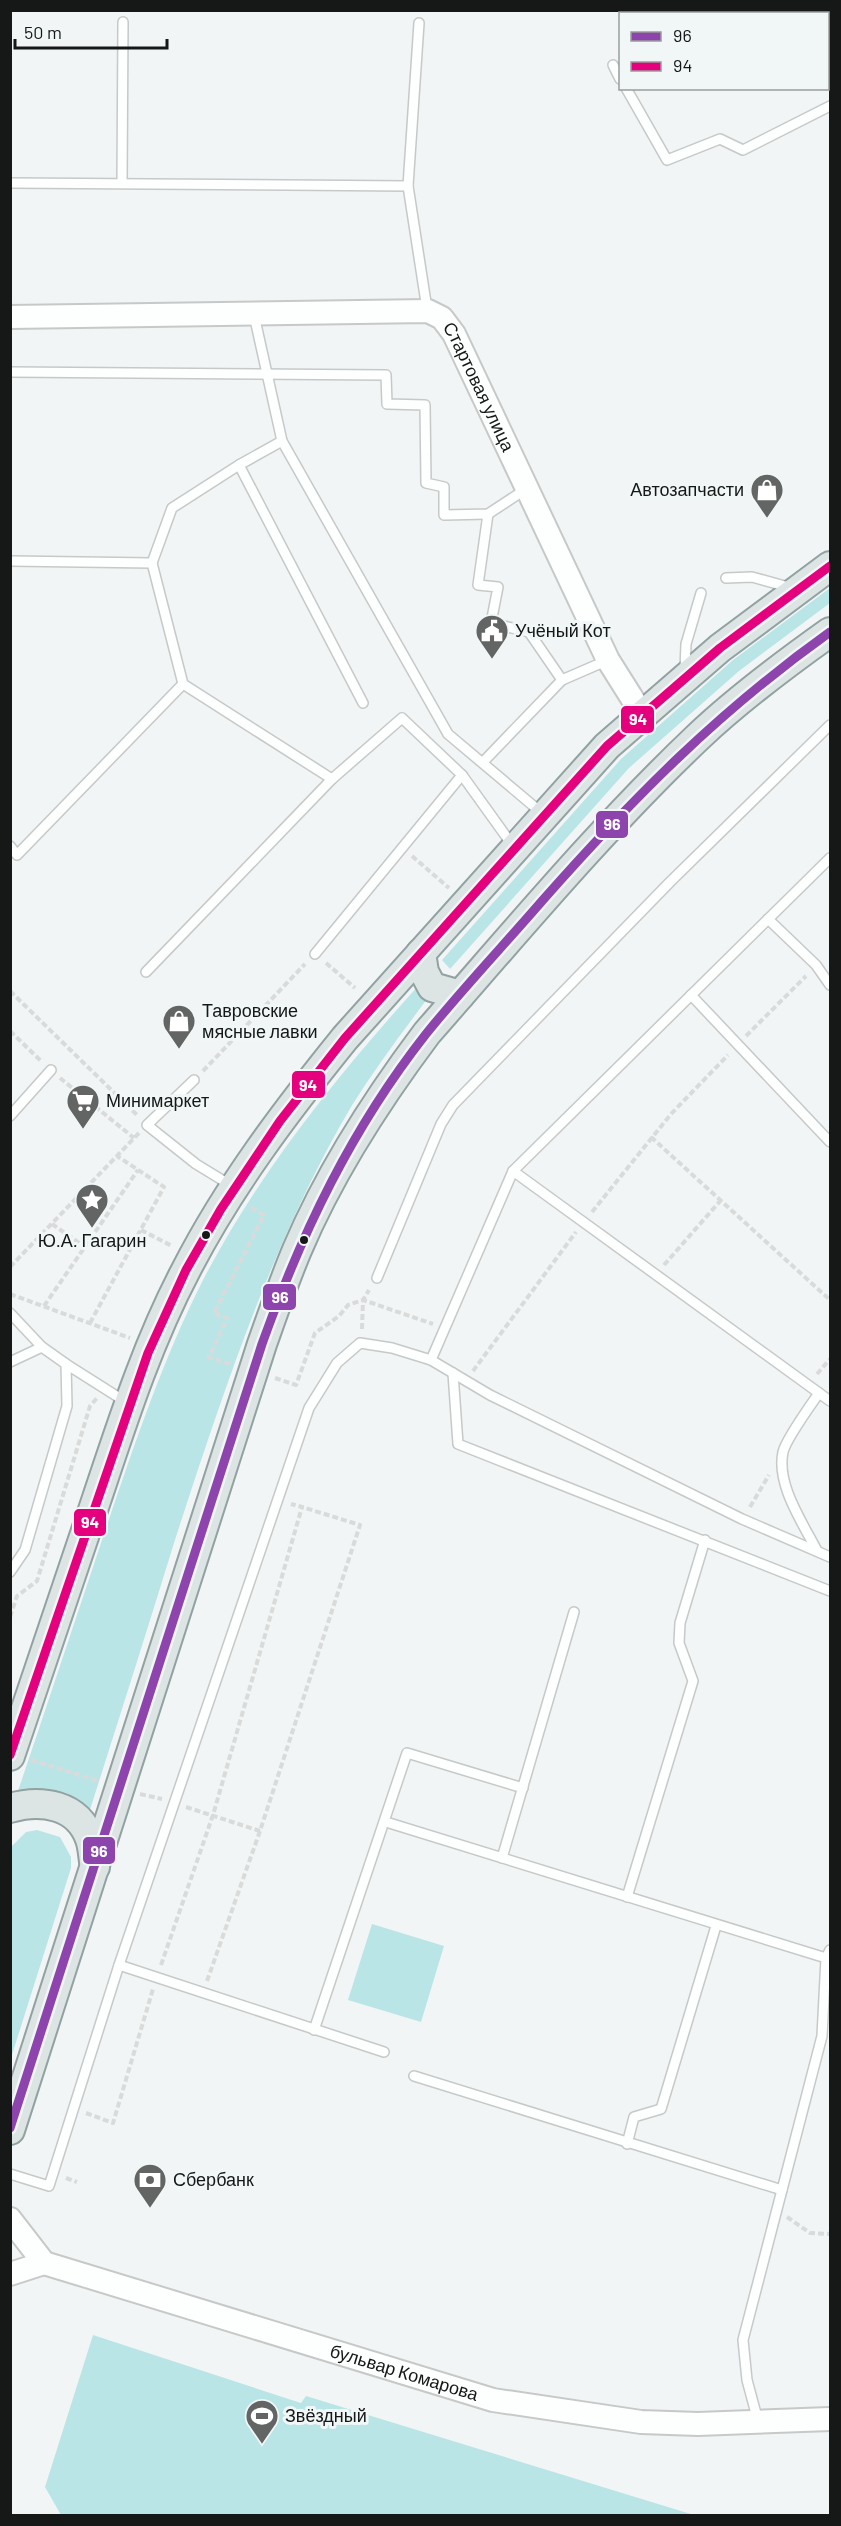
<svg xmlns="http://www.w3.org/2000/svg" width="841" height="2526" viewBox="0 0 841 2526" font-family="Barlow,sans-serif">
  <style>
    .green { fill: #bae5e6 }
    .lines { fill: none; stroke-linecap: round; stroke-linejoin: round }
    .service-casing { stroke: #c7c9c9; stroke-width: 12 }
    .tertiary-casing { stroke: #c7c9c9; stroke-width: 26 }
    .primary-casing { stroke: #92a1a1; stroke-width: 32 }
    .path { stroke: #d9dbdb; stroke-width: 4; stroke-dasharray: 6 3; stroke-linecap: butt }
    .service { stroke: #fdfefe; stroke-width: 9 }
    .tertiary { stroke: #fdfefe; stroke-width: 22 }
    .primary { stroke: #dce4e4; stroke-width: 28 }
    .bus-1-casing { stroke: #f1f6f6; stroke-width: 14 }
    .bus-2-casing { stroke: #f1f6f6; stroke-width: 14 }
    .bus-1 { stroke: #8e44ad; stroke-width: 9 }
    .bus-2 { stroke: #e5007d; stroke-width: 9 }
    .bus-dot { fill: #161818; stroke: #f1f6f6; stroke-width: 2 }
    .labels { text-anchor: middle; stroke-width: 6; stroke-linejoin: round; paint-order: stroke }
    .street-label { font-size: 18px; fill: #161818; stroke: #f1f6f6 }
    .poi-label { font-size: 18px; fill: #161818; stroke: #f1f6f6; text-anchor: start }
    .line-badge { stroke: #f1f6f6; stroke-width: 2 }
    .badge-label { font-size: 16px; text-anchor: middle; font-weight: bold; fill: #fff }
  </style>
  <rect width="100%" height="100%" fill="#f2f5f5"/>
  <!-- green -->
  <g class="green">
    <path d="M830 588V603L739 671 629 768 450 969 442 960 621 759 733 660Z"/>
    <path d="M418 986 427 999C401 1034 374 1070 351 1107 273 1239 221 1398 174 1543 146 1634 117 1725 88 1816 67 1789 51 1787 18 1791 47 1705 76 1618 105 1531 134 1446 162 1361 203 1280 259 1172 337 1076 418 986Z"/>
    <path d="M37 1830 60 1837 71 1857V1868L11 2058V1847L26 1832Z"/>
    <path d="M372 1924 444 1946 421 2022 348 2000Z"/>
    <path d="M93 2335 301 2403 306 2396 694 2515H61L45 2487Z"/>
  </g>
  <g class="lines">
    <!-- service casing -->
    <g class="service-casing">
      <g id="service">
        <path d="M419 23 408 186 427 309"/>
        <path d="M613 65 620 79"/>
        <path d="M626 88 667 160 720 139 743 150 830 106"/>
        <path d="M10 183 408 186"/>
        <path d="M122 183 123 22"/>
        <path d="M254 315 282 441 448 734 543 814"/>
        <path d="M10 372 386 375 387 404 425 405 426 483 444 487V515L488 514 526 489"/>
        <path d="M239 465 363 703"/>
        <path d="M488 514 478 585 498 587 491 623 529 632 562 680"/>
        <path d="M10 561 152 563 172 508 239 465 282 441"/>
        <path d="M152 563 183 684 332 779"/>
        <path d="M726 578 752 577 792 588"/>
        <path d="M685 669 686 644 701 593"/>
        <path d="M484 761 562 680 608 660"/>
        <path d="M10 846 17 855 183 684"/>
        <path d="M768 919 816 965 830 985"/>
        <path d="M315 954 462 775"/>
        <path d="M146 972 332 779 402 718 462 775 513 846"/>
        <path d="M691 995 830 1142"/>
        <path d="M194 1080 147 1125 196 1164 232 1186"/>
        <path d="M10 1116 51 1070"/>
        <path d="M513 1171 830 1401"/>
        <path d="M377 1278 441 1124 453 1105 670 882 830 725"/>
        <path d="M10 1313 42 1347 66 1364"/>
        <path d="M431 1360 513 1171 830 858"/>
        <path d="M10 1362 42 1347"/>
        <path d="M453 1373 458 1444 830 1591"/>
        <path d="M817 1551C803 1523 776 1485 783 1452 786 1439 810 1406 819 1393"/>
        <path d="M10 1572 25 1550 67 1406 66 1364 126 1402"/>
        <path d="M386 1822 826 1958"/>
        <path d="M502 1858 574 1612"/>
        <path d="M627 1897 693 1681 679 1643 680 1623 705 1540"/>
        <path d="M119 1965 384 2052"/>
        <path d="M314 2030 407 1753 523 1788"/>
        <path d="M414 2076 782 2190"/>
        <path d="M627 2144 634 2117 661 2109 716 1926"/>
        <path d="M10 2174 49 2186 119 1965 309 1408 337 1363 360 1343 392 1348 431 1360 490 1395 742 1519 830 1557"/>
        <path d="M758 2421 747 2380 743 2340 822 2036 826 1958 830 1950"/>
      </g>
    </g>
    <!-- tertiary casing -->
    <g class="tertiary-casing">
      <g id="tertiary">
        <path id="s1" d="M10 317 428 311 442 318 454 334 608 660 642 714"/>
        <path id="s2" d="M10 2219 44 2263 493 2400 641 2422 698 2424 830 2419"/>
        <path d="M10 2274 44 2263"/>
      </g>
    </g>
    <!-- primary casing -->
    <g class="primary-casing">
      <g id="primary">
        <path d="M421 953 424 972 432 987 460 995"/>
        <path d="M10 1756C39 1670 68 1584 97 1498 123 1420 148 1342 186 1270 229 1186 286 1111 345 1038L607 746 720 648 830 566"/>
        <path d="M10 1808C41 1799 78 1804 90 1839 93 1847 93 1858 95 1867"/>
        <path d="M10 2130 262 1344C273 1313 284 1281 297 1250 330 1172 376 1101 427 1033 514 934 602 828 698 737 739 698 785 664 830 632"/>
      </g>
    </g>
    <!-- path -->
    <g class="path">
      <path d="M412 856 449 888"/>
      <path d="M326 963 355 988"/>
      <path d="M10 991 137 1115"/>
      <path d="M10 1031 41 1061"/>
      <path d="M746 1036 806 976"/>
      <path d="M203 1071 305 964"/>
      <path d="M60 1078 134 1138"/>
      <path d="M651 1137 830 1300"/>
      <path d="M592 1212 671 1114 728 1055"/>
      <path d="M52 1224 85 1247"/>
      <path d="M141 1230 172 1246"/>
      <path d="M664 1265 721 1200"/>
      <path d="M10 1267 139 1133"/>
      <path d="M10 1294 130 1338"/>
      <path d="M44 1306 138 1170"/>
      <path d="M90 1323 164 1187 117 1156"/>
      <path d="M362 1329 363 1300 433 1324"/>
      <path d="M230 1364 209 1357 227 1318 214 1313 264 1215 250 1207"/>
      <path d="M473 1371 576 1232"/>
      <path d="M817 1374 830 1359"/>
      <path d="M275 1378 296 1385 315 1333 339 1316 348 1305 363 1300 369 1290"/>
      <path d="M750 1507 769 1475"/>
      <path d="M10 1617 17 1596 37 1581 90 1406 97 1398"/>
      <path d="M31 1760 99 1781"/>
      <path d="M140 1794 162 1799"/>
      <path d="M186 1807 260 1831"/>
      <path d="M161 1965 213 1815 302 1507 291 1504"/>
      <path d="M207 1981 260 1831 360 1525 302 1507"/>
      <path d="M86 2113 113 2123 153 1989"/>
      <path d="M66 2178 77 2182"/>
      <path d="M787 2217 810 2233 830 2234"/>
    </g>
    <!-- service -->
    <use href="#service" class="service"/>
    <!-- tertiary -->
    <use href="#tertiary" class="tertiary"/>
    <!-- primary -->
    <use href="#primary" class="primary"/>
    <!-- bus-1 casing -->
    <g class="bus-1-casing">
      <path id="bus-1" d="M10 2128 262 1344C302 1232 352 1128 426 1034 463 988 504 945 542 901 633 798 718 712 830 632"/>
    </g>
    <!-- bus-2 casing -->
    <g class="bus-2-casing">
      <path id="bus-2" d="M10 1755 148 1353 186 1270 221 1209 280 1121 345 1038 607 746 720 648 830 566"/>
    </g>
    <!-- bus-1 -->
    <use href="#bus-1" class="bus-1"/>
    <!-- bus-2 -->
    <use href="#bus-2" class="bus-2"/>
  </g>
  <!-- icons -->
  <defs>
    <g id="shop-pin" transform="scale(1.725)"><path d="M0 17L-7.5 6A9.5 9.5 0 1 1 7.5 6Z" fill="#636565" stroke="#f1f6f6"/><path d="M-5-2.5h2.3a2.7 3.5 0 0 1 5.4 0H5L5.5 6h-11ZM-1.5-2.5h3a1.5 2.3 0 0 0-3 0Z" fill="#fff"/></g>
    <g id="civic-pin" transform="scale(1.725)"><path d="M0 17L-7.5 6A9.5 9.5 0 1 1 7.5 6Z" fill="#636565" stroke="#f1f6f6"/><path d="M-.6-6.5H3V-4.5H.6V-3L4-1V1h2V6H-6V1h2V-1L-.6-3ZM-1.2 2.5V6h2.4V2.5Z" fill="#fff"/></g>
    <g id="supermarket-pin" transform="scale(1.725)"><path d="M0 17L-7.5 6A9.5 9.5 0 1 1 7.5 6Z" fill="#636565" stroke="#f1f6f6"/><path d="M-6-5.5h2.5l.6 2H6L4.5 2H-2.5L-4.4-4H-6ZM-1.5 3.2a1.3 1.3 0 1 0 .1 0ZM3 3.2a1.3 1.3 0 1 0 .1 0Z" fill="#fff"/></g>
    <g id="sight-pin" transform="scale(1.725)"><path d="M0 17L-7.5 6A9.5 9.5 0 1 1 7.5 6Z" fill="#636565" stroke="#f1f6f6"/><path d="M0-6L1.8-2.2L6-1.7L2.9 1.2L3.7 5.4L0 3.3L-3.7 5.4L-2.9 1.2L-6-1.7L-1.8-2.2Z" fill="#fff"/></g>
    <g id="bank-pin" transform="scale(1.725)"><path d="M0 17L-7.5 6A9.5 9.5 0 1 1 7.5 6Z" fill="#636565" stroke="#f1f6f6"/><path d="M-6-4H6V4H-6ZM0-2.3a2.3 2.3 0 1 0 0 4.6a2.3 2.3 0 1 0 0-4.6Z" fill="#fff"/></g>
    <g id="stadium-pin" transform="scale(1.725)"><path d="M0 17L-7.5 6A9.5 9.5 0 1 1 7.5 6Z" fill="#636565" stroke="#f1f6f6"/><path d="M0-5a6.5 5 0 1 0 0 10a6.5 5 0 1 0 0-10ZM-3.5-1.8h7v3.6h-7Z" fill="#fff"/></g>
  </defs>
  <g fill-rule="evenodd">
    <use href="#shop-pin" x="767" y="490"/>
    <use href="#civic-pin" x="492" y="631"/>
    <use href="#shop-pin" x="179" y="1021"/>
    <use href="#supermarket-pin" x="83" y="1101"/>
    <use href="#sight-pin" x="92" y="1200"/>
    <use href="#bank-pin" x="150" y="2180"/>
    <use href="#stadium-pin" x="262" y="2416"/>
  </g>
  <!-- markers -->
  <g class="bus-dot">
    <circle cx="206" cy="1235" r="5"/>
    <circle cx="304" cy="1240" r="5"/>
  </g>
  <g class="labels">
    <!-- street labels -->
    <g class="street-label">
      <text dy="6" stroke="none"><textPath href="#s1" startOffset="512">Стартовая улица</textPath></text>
      <text dy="6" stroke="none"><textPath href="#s2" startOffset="432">бульвар Комарова</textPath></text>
    </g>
    <!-- poi labels -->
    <g class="poi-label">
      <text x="744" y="496" text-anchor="end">Автозапчасти</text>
      <text x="515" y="637">Учёный Кот</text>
      <text x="202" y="1017">Тавровские<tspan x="202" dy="21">мясные лавки</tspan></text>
      <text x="106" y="1107">Минимаркет</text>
      <text x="92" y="1247" text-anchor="middle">Ю.А. Гагарин</text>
      <text x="173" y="2186">Сбербанк</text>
      <text x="285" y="2422">Звёздный</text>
    </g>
  </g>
  <g class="line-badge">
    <rect x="620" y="705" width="35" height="29" rx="6" fill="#e5007d"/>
    <rect x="595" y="810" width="34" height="29" rx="6" fill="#8e44ad"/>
    <rect x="291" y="1070" width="35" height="29" rx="6" fill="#e5007d"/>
    <rect x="262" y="1283" width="35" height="28" rx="6" fill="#8e44ad"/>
    <rect x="73" y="1508" width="34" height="29" rx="6" fill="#e5007d"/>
    <rect x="82" y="1836" width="34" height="29" rx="6" fill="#8e44ad"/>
  </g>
  <g class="badge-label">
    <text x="638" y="725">94</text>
    <text x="612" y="830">96</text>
    <text x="308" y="1091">94</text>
    <text x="280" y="1303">96</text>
    <text x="90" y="1528">94</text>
    <text x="99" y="1857">96</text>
  </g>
  <!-- border -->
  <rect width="841" height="2526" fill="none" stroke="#161818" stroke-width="24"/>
  <!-- legend -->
  <rect x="619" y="12" width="210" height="78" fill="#f1f6f6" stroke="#999d9d" stroke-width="1.5"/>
  <rect x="631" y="32" width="30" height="9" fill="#8e44ad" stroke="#999d9d" stroke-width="1.5"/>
  <text x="673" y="42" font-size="18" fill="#161818">96</text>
  <rect x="631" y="62" width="30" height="9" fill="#e5007d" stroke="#999d9d" stroke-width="1.5"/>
  <text x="673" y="72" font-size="18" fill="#161818">94</text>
  <!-- scale -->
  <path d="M15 39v9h152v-9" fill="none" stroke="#161818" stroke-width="3"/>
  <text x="24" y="39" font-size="18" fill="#161818" stroke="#f1f6f6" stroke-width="4.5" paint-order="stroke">50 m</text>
</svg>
